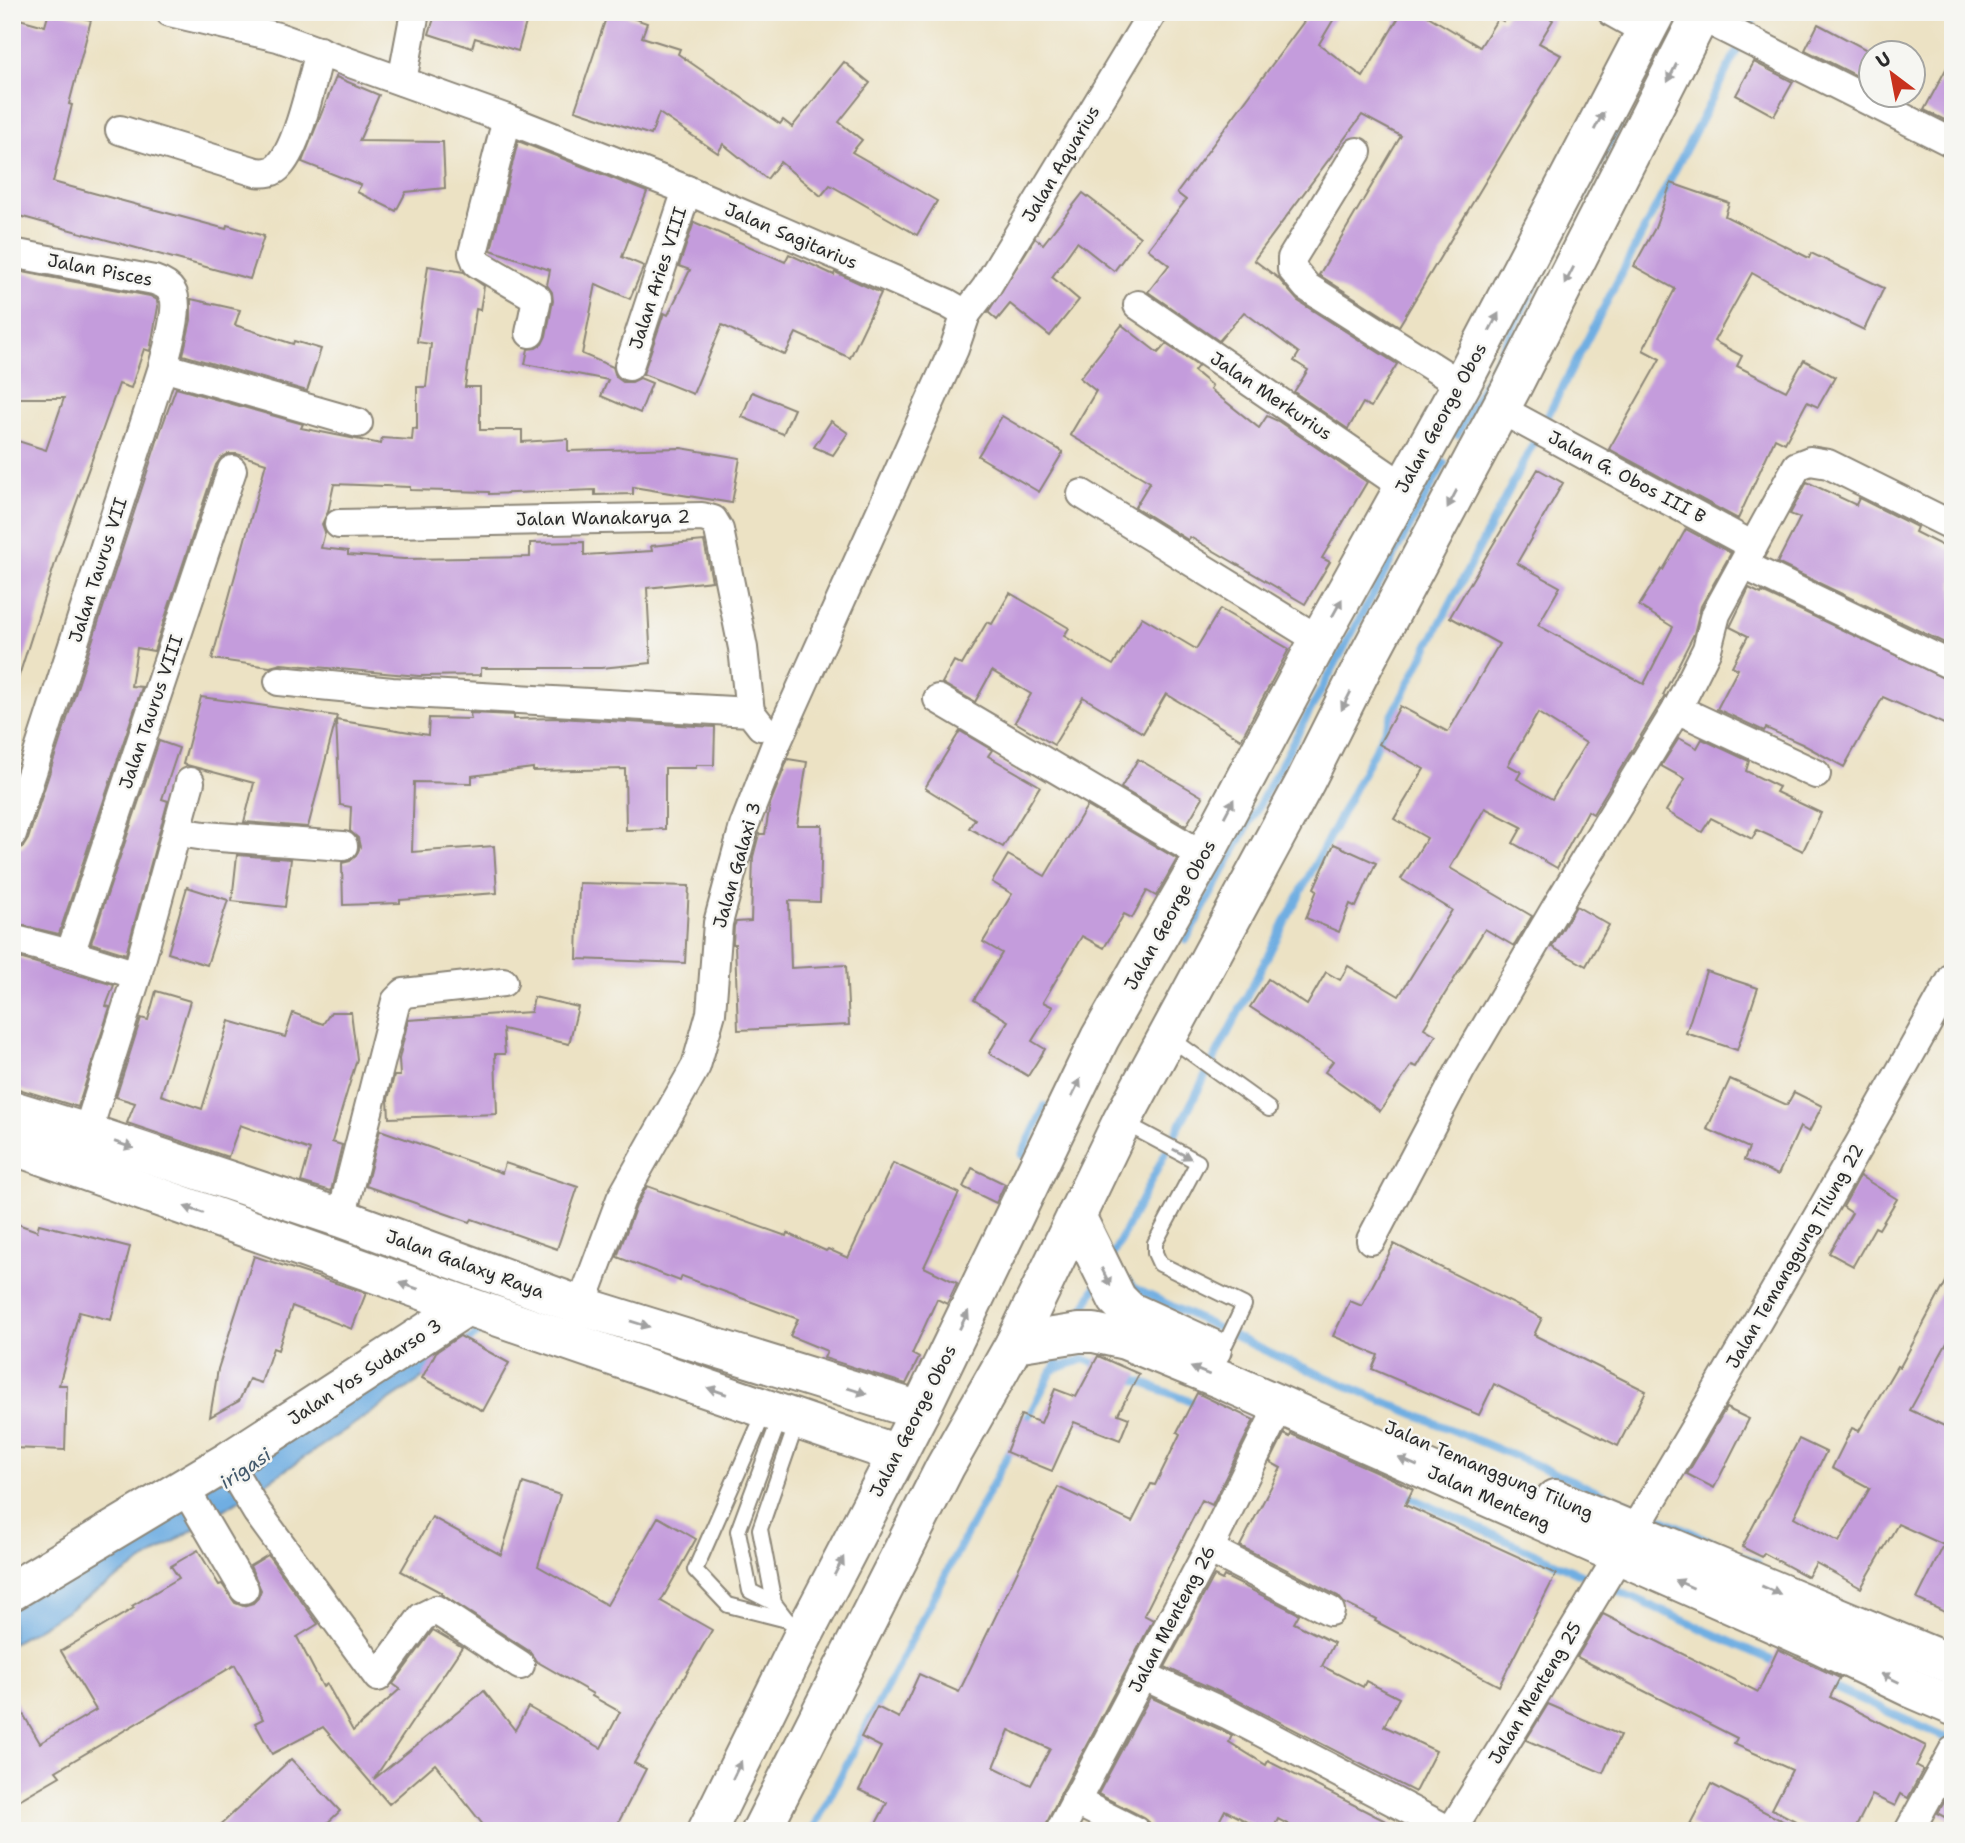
<svg xmlns="http://www.w3.org/2000/svg" width="1965" height="1843" viewBox="0 0 1965 1843" font-family="'Shantell Sans',sans-serif">
  <style>
    .water { fill: #6faee2; stroke: #4d6c86; stroke-width: 2 }
    .lines { fill: none; stroke-linecap: round; stroke-linejoin: round }
    .stream { stroke: #6faee2; stroke-width: 8 }
    .building { fill: #c49cdc; fill-rule: evenodd }
    .lane-casing { stroke: #8c8678; stroke-width: 18 }
    .street-casing { stroke: #8c8678; stroke-width: 32 }
    .secondary-casing { stroke: #8c8678; stroke-width: 42 }
    .primary-casing { stroke: #8c8678; stroke-width: 42 }
    .lane { stroke: #fff; stroke-width: 14 }
    .street { stroke: #fff; stroke-width: 28 }
    .secondary { stroke: #fff; stroke-width: 38 }
    .primary { stroke: #fff; stroke-width: 38 }
    .oneway { fill: #a0a0a0 }
    .labels { text-anchor: middle; stroke-width: 5; stroke-linejoin: round; paint-order: stroke }
    .street-label { font-size: 18px; fill: #2b2b2b; stroke: #f6f6f2 }
    .water-label { font-size: 19px; font-style: italic; fill: #43596b; stroke: #f6f6f2 }
  </style>
  <rect width="100%" height="100%" fill="#f6f6f2"/>
  <filter id="ink" filterUnits="userSpaceOnUse"><feTurbulence type="fractalNoise" baseFrequency=".0143" numOctaves="2"/><feDisplacementMap in="SourceGraphic" scale="14" xChannelSelector="R" yChannelSelector="G"/><feConvolveMatrix kernelMatrix="1 2 1 2 8 2 1 2 1" color-interpolation-filters="sRGB"/></filter>
  <filter id="wash" filterUnits="userSpaceOnUse"><feTurbulence type="fractalNoise" baseFrequency=".00686" numOctaves="4" result="noise"/><feDisplacementMap in="SourceGraphic" scale="28" xChannelSelector="R" yChannelSelector="G"/><feGaussianBlur stdDeviation="1.57" result="paint"/><feColorMatrix in="noise" values="0 0 0 0 0 0 0 0 0 0 0 0 0 0 0 0 0 1.4 0 .05"/><feComposite in="paint" operator="in"/></filter>
  <g filter="url(#wash)">
    <rect width="100%" height="100%" fill="#ece2c4"/>
    <!-- water -->
    <path class="water" d="M429 1347 441 1366 275 1477 44 1625 12 1643V1609Z"/>
    <g class="lines">
      <!-- stream -->
      <g class="stream">
        <path d="M1669 28 1678 12"/>
        <path d="M1457 435 1657 52"/>
        <path d="M1186 940 1444 463"/>
        <path d="M1022 1155 1045 1106"/>
        <path d="M1110 1260 1757 12"/>
        <path d="M1128 1281 1132 1287 1276 1356 1645 1511 1757 1563"/>
        <path d="M1077 1322 1097 1284"/>
        <path d="M459 1347 489 1326"/>
        <path d="M1053 1370 1084 1359 1103 1367"/>
        <path d="M1128 1377 1200 1405"/>
        <path d="M1024 1425 1065 1346"/>
        <path d="M1401 1493 1782 1665"/>
        <path d="M1826 1684 1953 1741"/>
        <path d="M812 1831 1013 1445"/>
      </g>
    </g>
    <g id="blocks">
      <!-- building -->
      <g class="building">
        <path d="M49 12H59L91 20 69 104 72 105 53 182 226 229 227 225 264 236 250 279 12 214V17L45 26Z"/>
        <path d="M436 12H529L518 51 475 38 472 48 429 34Z"/>
        <path d="M608 12H615L647 23 642 37 680 49 678 54 780 124 783 120 792 127 844 62 870 83 839 122 862 140 852 152 937 201 917 235 830 185 821 196 780 162 767 179 723 144 718 153 659 113 651 135 575 110Z"/>
        <path d="M1311 12H1338L1319 44 1363 77 1402 12H1421L1480 47 1498 18 1503 21 1508 12H1540L1553 20 1539 43 1561 55 1399 326 1319 275 1401 136 1362 115 1254 260 1278 278 1298 301 1397 364 1371 407 1363 403 1348 429 1294 392 1308 370 1294 361 1299 353 1244 312 1219 341 1148 292 1169 265 1148 249 1186 200 1177 193Z"/>
        <path d="M1818 24 1871 52V83L1805 50Z"/>
        <path d="M1953 56V124L1924 110Z"/>
        <path d="M1754 62 1793 82 1774 116 1736 95Z"/>
        <path d="M336 77 379 95 359 141 443 142 445 188 406 192 396 211 357 192 361 185 302 162Z"/>
        <path d="M518 141 647 192 622 257 644 266 630 299 596 284 582 354 613 367 616 377 623 382H632L640 378 652 383 640 413 601 396 608 380 525 364 528 349 536 348 542 344 546 336 553 301 552 292 547 285 550 270 491 250Z"/>
        <path d="M1671 183 1729 203 1725 216 1809 258 1811 253 1884 288 1864 330 1791 295 1752 273 1714 341 1742 356 1737 366 1786 391 1804 360 1835 377 1818 407 1807 402 1785 443 1775 438 1738 519 1609 449 1660 359 1643 350 1675 289 1634 266 1655 228Z"/>
        <path d="M1083 193 1140 237 1114 271 1077 242 1052 277 1079 300 1050 336 1010 304 997 320 988 312 1035 238 1043 244Z"/>
        <path d="M694 222 785 262 789 254 834 275 835 272 881 293 850 358 796 333 785 355 722 325 693 394 643 374 664 313 668 315 690 270 679 266Z"/>
        <path d="M428 266 464 272 484 286 480 310 476 309 465 387H480V430H522V442L568 439V451L681 448 740 458 732 503 633 487V494L595 495V490L489 494V492L410 490V487L334 484 328 512 322 524 325 532 321 548 348 551V555L404 559 530 557V543L584 542V555L652 551 651 546 704 541 712 581 647 588 651 663 601 668H481V675L419 676 281 664 270 667 212 659 266 463 237 454H228L221 458 216 465 154 651 137 648 131 686 142 687 59 934 12 923V850L23 847 28 839 160 432 176 388 303 424 301 428 381 444 382 438 412 440 413 428 417 429V387H426L431 344 417 342Z"/>
        <path d="M12 270 150 296 157 300 158 307 150 351 144 349 131 388 119 384 58 554 16 685 12 684V439L46 450 64 398H12Z"/>
        <path d="M191 299 240 310 235 325 293 344 294 341 321 349 307 391 183 355 191 320Z"/>
        <path d="M1122 325 1158 353 1166 344 1198 366 1194 371 1212 386 1210 389 1259 428 1267 416 1278 421 1367 482 1322 558 1330 562 1305 604 1190 537 1188 540 1135 507 1150 482 1070 435 1096 391 1080 378Z"/>
        <path d="M752 392 794 409 783 434 742 417Z"/>
        <path d="M1002 416 1063 452 1039 492 978 456Z"/>
        <path d="M831 421 848 433 833 455 814 447Z"/>
        <path d="M1538 469 1563 483 1517 563 1560 587 1538 625 1644 684 1673 627 1639 606 1662 569 1663 570 1686 529 1731 553 1701 606 1694 634 1663 695 1665 696 1662 701 1593 814 1588 811 1557 868 1513 843 1522 827 1485 808 1450 868 1532 916 1514 946 1485 929 1424 1028 1436 1035 1417 1067 1412 1065 1380 1111 1325 1072 1333 1061 1250 1007 1268 979 1307 1005 1326 972 1340 980 1348 966 1399 996 1452 910 1401 879 1427 838 1394 819 1424 769 1379 744 1400 706 1448 732 1499 644 1450 617ZM1538 713 1586 743 1552 799 1517 779 1521 772 1508 765Z"/>
        <path d="M1807 482 1856 505 1859 498 1917 527 1915 532 1953 551V647L1777 563 1800 518 1790 514Z"/>
        <path d="M1749 588 1761 594 1762 592 1953 682V728L1883 697 1844 767 1802 744 1766 728 1764 731 1717 709 1738 669 1732 666 1748 636 1730 627Z"/>
        <path d="M1010 593 1069 628 1064 636 1113 665 1142 617 1196 649 1220 609 1289 649 1241 739 1166 694 1143 733 1083 697 1054 745 1015 722 1031 694 992 671 975 702 942 683 954 661 962 665 987 622 992 624Z"/>
        <path d="M201 697 337 716 308 827 244 822 254 783 183 764Z"/>
        <path d="M470 713 514 715V719L558 718 715 727 714 765H696V768H665V829L626 830 625 769 533 771V768L472 776V783L414 782 412 852 494 846 497 893 400 900V903L343 905 342 863 350 861 356 856 360 847 358 838 350 831 351 807 340 805 336 720 428 735 429 718 471 719Z"/>
        <path d="M960 731 992 750 988 756 1040 786 1003 847 969 828 975 819 925 788Z"/>
        <path d="M1679 738 1697 748 1702 739 1749 761 1746 771 1779 787 1776 792 1821 813 1803 851 1757 830 1752 839 1711 818 1702 832 1666 811 1685 779 1661 766Z"/>
        <path d="M159 741 179 748 162 799 168 801 126 954 91 943Z"/>
        <path d="M788 759 807 762 797 825H822L820 902 789 901 791 968 846 965 849 1025 738 1030 735 944H733L734 926 736 922 751 921 753 857 759 834H765L770 804Z"/>
        <path d="M1138 759 1203 797 1186 826 1121 788Z"/>
        <path d="M1087 806 1177 859 1156 896 1147 891 1132 918 1124 914 1104 948 1082 936 1043 1002 1053 1007 1032 1041 1045 1049 1028 1076 989 1053 1008 1021 974 1000 1002 953 983 942 1012 894 992 882 1008 855 1045 876Z"/>
        <path d="M1334 844 1376 863 1356 907 1350 904 1339 932 1306 918 1317 890 1314 888Z"/>
        <path d="M237 855 291 859 285 907 232 901Z"/>
        <path d="M579 883 689 886 685 963 577 959Z"/>
        <path d="M187 887 228 900 207 965 168 953Z"/>
        <path d="M1576 906 1609 925 1586 966 1552 947Z"/>
        <path d="M12 956 114 985 106 1006 110 1007 78 1107 12 1087Z"/>
        <path d="M1706 971 1758 988 1737 1050 1686 1033Z"/>
        <path d="M156 991 190 1001 161 1095 202 1109 229 1021 285 1037 293 1013 323 1024 331 1012H351L357 1059 332 1142 342 1145 331 1191 301 1182 310 1150 240 1125 228 1157 127 1123 135 1103 116 1097 141 1018 148 1020Z"/>
        <path d="M534 997 578 1007 569 1044 503 1029 505 1054H495L497 1114 389 1118 388 1099 394 1076H400L399 1059 408 1020 531 1012Z"/>
        <path d="M1730 1079 1787 1105 1794 1092 1822 1106 1809 1132 1800 1127 1778 1175 1744 1160 1749 1148 1707 1129Z"/>
        <path d="M380 1130 502 1173 505 1163 578 1187 557 1249 472 1219 470 1222 366 1186Z"/>
        <path d="M893 1163 959 1193 924 1267 957 1283 947 1304 937 1299 912 1354 919 1358 906 1384 824 1358 827 1351 790 1336 798 1319 682 1276 680 1281 617 1257 636 1206 647 1186 786 1236 787 1233 826 1251 828 1249 848 1258Z"/>
        <path d="M972 1168 1005 1184 996 1203 963 1187Z"/>
        <path d="M1860 1176 1897 1199 1879 1229 1875 1227 1853 1266 1829 1253 1852 1213 1843 1207Z"/>
        <path d="M12 1222 37 1231 39 1224 130 1247 111 1320 79 1312 59 1385H67L65 1450 12 1448Z"/>
        <path d="M1394 1244 1542 1318 1534 1335 1646 1391 1618 1446 1494 1384 1479 1415 1372 1369 1378 1355 1333 1336 1350 1301 1362 1306Z"/>
        <path d="M254 1256 366 1293 352 1329 292 1306 278 1350 273 1348 261 1383 249 1379 239 1401 210 1417 218 1369Z"/>
        <path d="M1953 1269V1332L1910 1410 1953 1430V1616L1917 1599 1944 1545 1898 1524 1861 1588 1816 1563 1808 1577 1764 1553 1762 1557 1742 1547 1799 1439 1826 1452 1794 1517 1839 1542 1870 1488 1832 1468 1852 1428 1859 1431 1897 1366 1900 1367Z"/>
        <path d="M460 1336 509 1363 483 1411 422 1378 436 1352Z"/>
        <path d="M1098 1356 1139 1374 1118 1414 1129 1418 1120 1440 1074 1422 1052 1471 1006 1452 1021 1415 1041 1423 1055 1389 1076 1397Z"/>
        <path d="M1197 1393 1254 1420 1212 1505 1202 1500 1144 1615 1153 1620 1061 1793 1043 1831H872L887 1803 859 1790 881 1747 861 1737 877 1707 899 1718 919 1674 959 1692 1058 1487 1132 1522 1151 1484 1155 1485 1180 1434 1177 1432ZM1009 1730 1050 1749 1031 1785 994 1767Z"/>
        <path d="M1726 1408 1749 1419 1714 1488 1687 1474Z"/>
        <path d="M1284 1434 1290 1437 1291 1434 1393 1479 1413 1489 1405 1505 1556 1574 1499 1686 1375 1621 1376 1619 1344 1603 1338 1596 1240 1546 1281 1468 1270 1462Z"/>
        <path d="M523 1483 560 1495 538 1566 607 1605 658 1517 696 1539 661 1601 712 1630 634 1763 646 1769 614 1831H488L435 1764 389 1804 323 1727 272 1754 255 1723 263 1719 235 1665 56 1771 60 1776 12 1804V1695L40 1743 96 1710 61 1651 134 1608 132 1606 179 1578 171 1566 198 1550 219 1585 222 1584 235 1603 243 1606 253 1603 258 1598 261 1590 250 1566 268 1555 318 1624 297 1637 323 1687 327 1684 353 1731 400 1689 393 1684 433 1630 462 1647 374 1779 484 1691 515 1730 528 1707 601 1748 620 1712 592 1696 593 1694 536 1661 529 1651 441 1594 442 1593 401 1571 432 1517 501 1555Z"/>
        <path d="M1214 1576 1222 1580 1224 1576 1299 1614 1294 1623 1334 1643 1322 1666 1363 1687 1366 1681 1399 1698 1384 1726 1436 1751 1415 1792 1237 1700 1165 1667Z"/>
        <path d="M1603 1614 1758 1692 1778 1649 1840 1678 1830 1697 1926 1746 1916 1766 1923 1770 1908 1798 1901 1794 1895 1806 1872 1795 1854 1831H1815L1772 1809 1792 1770 1734 1744 1737 1738 1577 1657Z"/>
        <path d="M1150 1697 1232 1735 1229 1742 1266 1765 1268 1761 1405 1831H1301L1278 1819 1272 1831H1265L1225 1810 1214 1831H1152L1149 1822 1143 1817 1098 1794Z"/>
        <path d="M1548 1704 1620 1735 1603 1773 1526 1740Z"/>
        <path d="M291 1759 340 1811 319 1831H214Z"/>
        <path d="M1711 1784 1802 1831H1703L1690 1824Z"/>
        <path d="M1953 1786V1821L1938 1813Z"/>
      </g>
    </g>
  </g>
  <g filter="url(#ink)">
    <use href="#blocks" fill-opacity="0" stroke="#8c8678" stroke-width="2"/>
    <g class="lines">
      <!-- lane casing -->
      <g class="lane-casing">
        <g id="lane">
          <path d="M1169 1037 1269 1109"/>
          <path d="M1123 1122 1198 1162 1155 1243V1253L1160 1264 1244 1305 1221 1353"/>
          <path d="M766 1409 695 1570 728 1605 787 1620"/>
          <path d="M774 1603 750 1591 738 1531 781 1415"/>
          <path d="M787 1620 774 1603 760 1529 797 1422"/>
        </g>
      </g>
      <!-- street casing -->
      <g class="street-casing">
        <g id="street">
          <path d="M170 12 278 37 507 119 687 190 947 303 966 314 954 349 776 744 744 826 718 923 711 1013 696 1066 621 1199 581 1306"/>
          <path d="M1612 12 1646 31"/>
          <path d="M1700 16 1953 143"/>
          <path d="M402 81 415 12"/>
          <path d="M507 119 473 253 477 263 537 298 530 333"/>
          <path d="M120 130 256 172C265 173 274 173 280 165 299 144 312 80 320 51"/>
          <path d="M1357 152 1292 258V269L1307 287 1461 385"/>
          <path d="M12 253 154 280C160 282 168 285 172 292 181 306 167 350 163 367L12 834"/>
          <path d="M1138 305 1404 487"/>
          <path d="M966 314 986 288 1153 12"/>
          <path d="M629 366 687 190"/>
          <path d="M163 367 358 423"/>
          <path d="M1500 409 1753 546"/>
          <path d="M1082 494 1319 640"/>
          <path d="M339 524 702 517 713 520 719 530 743 648 750 712"/>
          <path d="M1744 565 1953 666"/>
          <path d="M279 681 392 692 750 712 761 726"/>
          <path d="M938 699 1204 856"/>
          <path d="M1677 709 1816 774"/>
          <path d="M178 832 205 836 343 846"/>
          <path d="M12 939 70 954 137 975"/>
          <path d="M70 954 232 470"/>
          <path d="M87 1133 137 975 190 782"/>
          <path d="M341 1218 396 1001 404 993 503 982"/>
          <path d="M1371 1240 1460 1071 1557 906 1677 709 1707 649 1716 614 1797 466 1810 461 1828 464 1953 526"/>
          <path d="M227 1462 257 1512 378 1677 422 1617 436 1610 520 1665"/>
          <path d="M184 1487 244 1589"/>
          <path d="M1209 1549 1330 1611"/>
          <path d="M1142 1675 1229 1715 1450 1831"/>
          <path d="M1075 1801 1135 1831"/>
          <path d="M1060 1831 1209 1549 1280 1405"/>
          <path d="M1451 1831C1625 1550 1793 1266 1953 977"/>
          <path d="M1909 1831 1953 1751"/>
        </g>
      </g>
      <!-- secondary casing -->
      <g class="secondary-casing">
        <g id="secondary">
          <path d="M12 1110 87 1133 341 1218 581 1306 920 1411"/>
          <path d="M12 1145 467 1306 897 1454"/>
          <path d="M1076 1216 1117 1299 1129 1311 1212 1349"/>
          <path d="M1015 1343 1079 1333H1094L1125 1340 1223 1380 1805 1637 1911 1688 1953 1706"/>
          <path d="M1555 1499 1953 1665"/>
          <path d="M12 1591 227 1462 467 1306"/>
        </g>
      </g>
      <!-- primary casing -->
      <g class="primary-casing">
        <g id="primary">
          <path d="M707 1831 802 1638 920 1411 1100 1038 1204 856 1319 640 1461 385 1656 12"/>
          <path d="M761 1831 945 1467 1015 1343 1122 1121 1305 782 1365 662 1513 385 1702 12"/>
        </g>
      </g>
      <!-- lane -->
      <use href="#lane" class="lane"/>
      <!-- street -->
      <use href="#street" class="street"/>
      <!-- secondary -->
      <use href="#secondary" class="secondary"/>
      <!-- primary -->
      <use href="#primary" class="primary"/>
    </g>
    <!-- one-way arrows -->
    <defs><path id="oneway-solid" d="M-6-.8H1V-3.2L6.5 0L1 3.2V.8H-6Z" transform="scale(1.75)"/></defs>
    <g class="oneway">
      <use href="#oneway-solid" transform="translate(1672 73) rotate(116)"/>
      <use href="#oneway-solid" transform="translate(1599 121) rotate(-62)"/>
      <use href="#oneway-solid" transform="translate(1569 276) rotate(117)"/>
      <use href="#oneway-solid" transform="translate(1494 322) rotate(-62)"/>
      <use href="#oneway-solid" transform="translate(1452 499) rotate(118)"/>
      <use href="#oneway-solid" transform="translate(1337 608) rotate(-61)"/>
      <use href="#oneway-solid" transform="translate(1346 701) rotate(117)"/>
      <use href="#oneway-solid" transform="translate(1229 808) rotate(-62)"/>
      <use href="#oneway-solid" transform="translate(1076 1088) rotate(-64)"/>
      <use href="#oneway-solid" transform="translate(124 1145) rotate(19)"/>
      <use href="#oneway-solid" transform="translate(1182 1154) rotate(28)"/>
      <use href="#oneway-solid" transform="translate(194 1210) rotate(-161)"/>
      <use href="#oneway-solid" transform="translate(1106 1277) rotate(64)"/>
      <use href="#oneway-solid" transform="translate(409 1286) rotate(-161)"/>
      <use href="#oneway-solid" transform="translate(964 1320) rotate(-64)"/>
      <use href="#oneway-solid" transform="translate(640 1324) rotate(17)"/>
      <use href="#oneway-solid" transform="translate(1200 1371) rotate(-158)"/>
      <use href="#oneway-solid" transform="translate(717 1391) rotate(-161)"/>
      <use href="#oneway-solid" transform="translate(857 1391) rotate(17)"/>
      <use href="#oneway-solid" transform="translate(1408 1462) rotate(-156)"/>
      <use href="#oneway-solid" transform="translate(839 1566) rotate(-63)"/>
      <use href="#oneway-solid" transform="translate(1684 1584) rotate(-156)"/>
      <use href="#oneway-solid" transform="translate(1771 1590) rotate(23)"/>
      <use href="#oneway-solid" transform="translate(1890 1678) rotate(-154)"/>
      <use href="#oneway-solid" transform="translate(737 1770) rotate(-64)"/>
    </g>
  </g>
  <g class="labels">
    <!-- street labels -->
    <g class="street-label">
      <text transform="translate(1061 164) rotate(-59)" y="6">Jalan Aquarius</text>
      <text transform="translate(791 236) rotate(23)" y="6">Jalan Sagitarius</text>
      <text transform="translate(100 270) rotate(11)" y="6">Jalan Pisces</text>
      <text transform="translate(658 278) rotate(-72)" y="6">Jalan Aries VIII</text>
      <text transform="translate(1271 396) rotate(34)" y="6">Jalan Merkurius</text>
      <text transform="translate(1441 418) rotate(-61)" y="6">Jalan George Obos</text>
      <text transform="translate(1627 477) rotate(28)" y="6">Jalan G. Obos III B</text>
      <text transform="translate(603 518) rotate(-1)" y="6">Jalan Wanakarya 2</text>
      <text transform="translate(98 570) rotate(-72)" y="6">Jalan Taurus VII</text>
      <text transform="translate(151 712) rotate(-71)" y="6">Jalan Taurus VIII</text>
      <text transform="translate(737 865) rotate(-74)" y="6">Jalan Galaxi 3</text>
      <text transform="translate(1170 915) rotate(-61)" y="6">Jalan George Obos</text>
      <text transform="translate(1795 1256) rotate(-60)" y="6">Jalan Temanggung Tilung 22</text>
      <text transform="translate(465 1264) rotate(20)" y="6">Jalan Galaxy Raya</text>
      <text transform="translate(365 1372) rotate(-33)" y="6">Jalan Yos Sudarso 3</text>
      <text transform="translate(913 1421) rotate(-63)" y="6">Jalan George Obos</text>
      <text transform="translate(1489 1470) rotate(23)" y="6">Jalan Temanggung Tilung</text>
      <text transform="translate(1489 1498) rotate(24)" y="6">Jalan Menteng</text>
      <text transform="translate(1172 1619) rotate(-62)" y="6">Jalan Menteng 26</text>
      <text transform="translate(1535 1693) rotate(-59)" y="6">Jalan Menteng 25</text>
    </g>
    <!-- water labels -->
    <g class="water-label">
      <text transform="translate(245 1468) rotate(-34)" y="7">irigasi</text>
    </g>
  </g>
  <!-- margin -->
  <rect width="1965" height="1843" fill="none" stroke="#f6f6f2" stroke-width="42"/>
  <!-- north arrow -->
  <g transform="translate(1892 74) rotate(328)"><circle r="33" fill="#f6f6f2" stroke="#a5a5a2" stroke-width="2"/>
  <path d="M0-5L12 26L0 18L-12 26Z" fill="#c8321e"/>
  <text y="-10" font-size="19" font-weight="bold" text-anchor="middle" fill="#2b2b2b">U</text>
  </g>
</svg>
